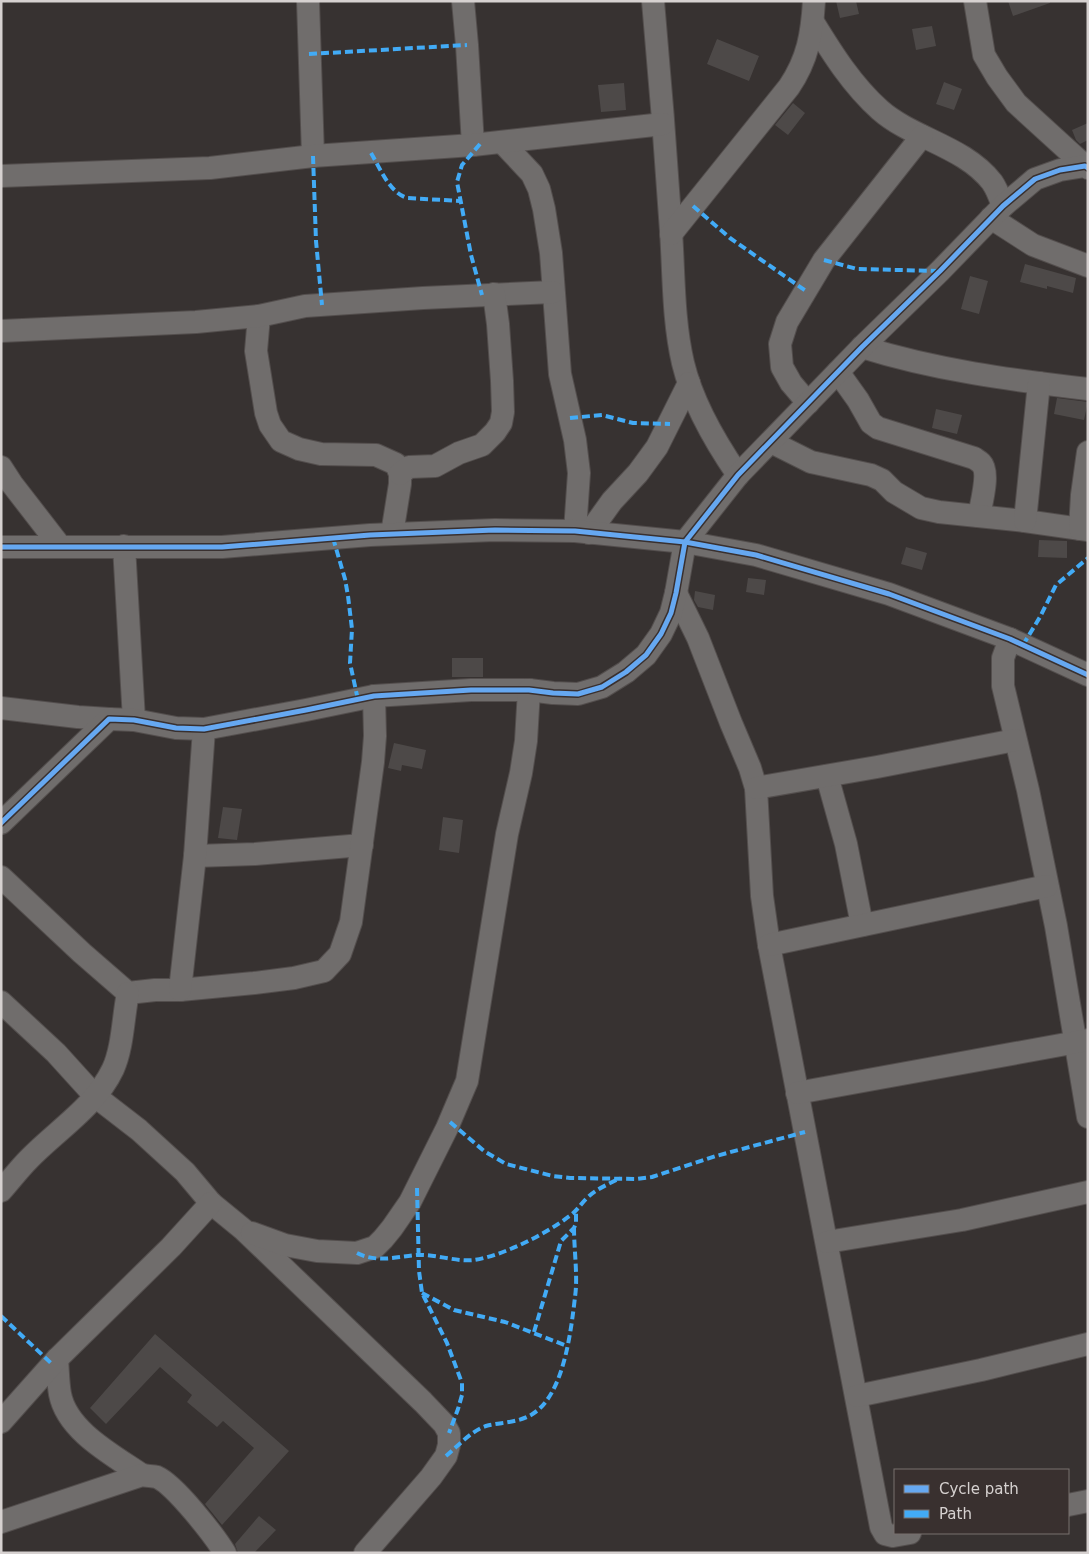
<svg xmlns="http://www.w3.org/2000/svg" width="1089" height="1554" viewBox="0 0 1089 1554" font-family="'DejaVu Sans',sans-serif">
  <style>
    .building { fill: #4d4948 }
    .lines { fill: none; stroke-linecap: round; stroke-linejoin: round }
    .minor-casing { stroke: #534e4d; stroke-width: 24 }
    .minor { stroke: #706d6c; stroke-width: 22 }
    .quiet { stroke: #42abf6; stroke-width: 4; stroke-dasharray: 8 4; stroke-linecap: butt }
    .cycleway-casing { stroke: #39302f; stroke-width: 8 }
    .cycleway { stroke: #66a8f1; stroke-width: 5 }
  </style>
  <rect width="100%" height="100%" fill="#373231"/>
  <!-- building -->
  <g class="building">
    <path d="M836 1H856L859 14 840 18Z"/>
    <path d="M1008 1H1050V3L1013 16Z"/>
    <path d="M932 26 936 46 916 50 912 29Z"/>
    <path d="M717 39 759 56 749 81 707 64Z"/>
    <path d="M944 82 962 89 954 110 936 104Z"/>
    <path d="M624 83 626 110 601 112 598 85Z"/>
    <path d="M793 103 805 113 788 135 775 125Z"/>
    <path d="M1088 123V140L1080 144 1076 140 1072 130Z"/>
    <path d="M1025 264 1076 278 1073 293 1047 286V289L1020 282Z"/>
    <path d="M970 276 988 281 979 314 961 309Z"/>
    <path d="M1057 398 1088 402 1084 420 1054 414Z"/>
    <path d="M936 409 962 415 957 434 932 428Z"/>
    <path d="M1039 540 1067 541V558L1038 557Z"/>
    <path d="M906 547 927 553 922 570 901 564Z"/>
    <path d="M748 578 766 580 764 595 746 592Z"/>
    <path d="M695 591 715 595 713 610 698 607 694 600Z"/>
    <rect x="452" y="658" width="31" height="19"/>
    <path d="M394 743 426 750 422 769 402 765 401 771 388 768Z"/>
    <path d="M223 807 242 809 237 840 218 838Z"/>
    <path d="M443 817 463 820 459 853 439 850Z"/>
    <path d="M155 1334 289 1451 222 1525 205 1504 254 1448 223 1421 217 1427 187 1402 192 1395 160 1367 106 1424 90 1408Z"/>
    <path d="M259 1516 276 1530 254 1553H238L235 1544Z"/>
  </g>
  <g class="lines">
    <!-- minor casing -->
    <g class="minor-casing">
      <g id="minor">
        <path d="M308 1 313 156"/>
        <path d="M463 1 467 45 473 145"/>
        <path d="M653 1C660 78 666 155 671 231 674 275 673 320 683 363 692 401 716 443 738 475"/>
        <path d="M975 1 984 55 997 77 1016 103 1085 166"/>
        <path d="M813 22C832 53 852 85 880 110 913 139 964 146 992 182 997 189 1000 198 1003 206"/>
        <path d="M502 142 532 174 539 189 544 209 551 253 560 374 575 440 579 473 575 531"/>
        <path d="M1 176 210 168 313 156 473 145 663 124"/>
        <path d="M991 218 1033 245 1088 266"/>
        <path d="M671 234 789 87C808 59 812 34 814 1"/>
        <path d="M259 316 256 351 266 413 270 425 281 441 299 449 321 454 376 455 396 464 400 474V484L392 534"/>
        <path d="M1 331 196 322 259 316 305 306 423 298 553 292"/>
        <path d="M862 347C935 370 1011 380 1088 389"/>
        <path d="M838 372 858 400 871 423 878 428 974 458C977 460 979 461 981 463 990 472 981 504 979 516"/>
        <path d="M808 403 791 383 782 367 780 344 787 322 824 260 922 136"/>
        <path d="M771 442 811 462 871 475 882 480 894 492 921 508 939 512 1025 521 1088 530"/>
        <path d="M1 467 12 484 60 546"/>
        <path d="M400 474 409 467 435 466 459 453 482 445 495 432 501 423 503 412 502 381 498 324 494 294"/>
        <path d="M1025 521 1039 383"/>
        <path d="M1080 529 1082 495 1088 452"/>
        <path d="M589 533 612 501 638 473 657 447 689 383"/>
        <path d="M124 546 134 720"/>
        <path d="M1 547H222L370 535 495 530 575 531 685 542 756 555 889 594 1010 639 1088 675"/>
        <path d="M676 593 698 638 731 723 750 768 756 788 762 896 769 945 881 1527 885 1534 893 1536 910 1533"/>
        <path d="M1010 639 1003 658V686L1028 790 1056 926 1088 1117"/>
        <path d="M1 708 78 717 109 719"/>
        <path d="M827 776 846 844 862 925"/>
        <path d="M756 788 877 767 1015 740"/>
        <path d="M1 823 109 719 134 720 176 728 204 729 306 710 374 696 471 690H529L553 693 578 694 602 687 626 672 646 655 661 634 671 613 676 593 685 542 738 475 862 347 940 271 1003 206 1035 179 1060 170 1085 166 1088 168"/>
        <path d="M195 856 255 854 362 845"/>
        <path d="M1 877 82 953 128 993 155 990H180L254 983 294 978 324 971 340 954 351 922 373 762 375 736 374 696"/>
        <path d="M769 945 1047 886"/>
        <path d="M180 990 195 856 204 729"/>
        <path d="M1 1002 56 1053 95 1096 139 1130 185 1172 211 1203 244 1230 423 1402 444 1424 449 1433V1445L446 1456 431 1477 365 1553"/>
        <path d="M797 1093 1088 1040"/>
        <path d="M1 1191C10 1181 19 1169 29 1159 57 1130 95 1107 113 1069 123 1047 123 1017 128 993"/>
        <path d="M252 1233 285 1245 317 1251 357 1253 375 1247 383 1239 392 1228 410 1202 447 1128 467 1081 507 834 521 773 526 741 529 690"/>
        <path d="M827 1242 962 1220 1088 1192"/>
        <path d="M57 1359C58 1371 58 1383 60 1394 67 1431 113 1455 142 1475"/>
        <path d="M857 1396 981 1370 1088 1344"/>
        <path d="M1 1422 57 1359 171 1247 211 1203"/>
        <path d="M1068 1505 1088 1501"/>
        <path d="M1 1522 142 1475C146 1476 153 1476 157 1477 175 1485 214 1535 225 1553"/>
      </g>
    </g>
    <!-- minor -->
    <use href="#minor" class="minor"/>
    <!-- quiet -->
    <g class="quiet">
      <path d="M309 54 467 45"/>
      <path d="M480 144 462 165 457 182 471 255 482 295"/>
      <path d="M371 153C380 168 389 192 407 198L460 201"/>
      <path d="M313 156 316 241 322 305"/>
      <path d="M693 206 730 238 806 291"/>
      <path d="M824 260 857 269 940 271"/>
      <path d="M570 418 602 415 633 423 670 424"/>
      <path d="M333 538 345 579 348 596 352 629 350 663 358 700"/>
      <path d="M1023 645 1040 617 1056 585 1088 558"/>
      <path d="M450 1122 484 1151 506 1164 553 1176 570 1178 637 1179 652 1177 716 1156 805 1132"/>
      <path d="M417 1188 419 1271 422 1293 447 1343 462 1383V1395L458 1409 449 1433"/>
      <path d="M357 1253C377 1263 395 1257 417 1255 436 1254 455 1262 474 1260 502 1256 546 1234 568 1217 576 1212 580 1205 587 1198 596 1189 609 1184 620 1178"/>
      <path d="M422 1293 454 1310 505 1322 567 1346"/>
      <path d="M1 1316 52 1364"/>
      <path d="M534 1332 561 1241 574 1228 576 1223V1212"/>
      <path d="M446 1456C458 1446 471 1431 486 1426 501 1422 520 1423 534 1413 564 1393 571 1331 575 1297 578 1277 574 1250 574 1228"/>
    </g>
    <!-- cycleway casing -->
    <g class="cycleway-casing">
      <g id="cycleway">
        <path d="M1 547H222L370 535 495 530 575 531 685 542 756 555 889 594 1010 639 1088 675"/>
        <path d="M1 823 109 719 134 720 176 728 204 729 306 710 374 696 471 690H529L553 693 578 694 602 687 626 672 646 655 661 634 671 613 676 593 685 542 738 475 862 347 940 271 1003 206 1035 179 1060 170 1085 166 1088 168"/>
      </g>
    </g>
    <!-- cycleway -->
    <use href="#cycleway" class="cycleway"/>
  </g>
  <!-- border -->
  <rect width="1089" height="1554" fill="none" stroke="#d6d1d0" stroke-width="5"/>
  <!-- legend -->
  <rect x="894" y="1469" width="175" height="65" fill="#39302f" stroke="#78706f"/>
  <rect x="904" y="1485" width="25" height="8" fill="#66a8f1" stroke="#78706f"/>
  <text x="939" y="1494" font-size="15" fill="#d6d1d0">Cycle path</text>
  <rect x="904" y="1510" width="25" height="8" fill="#42abf6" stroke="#78706f"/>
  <text x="939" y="1519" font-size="15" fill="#d6d1d0">Path</text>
</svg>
